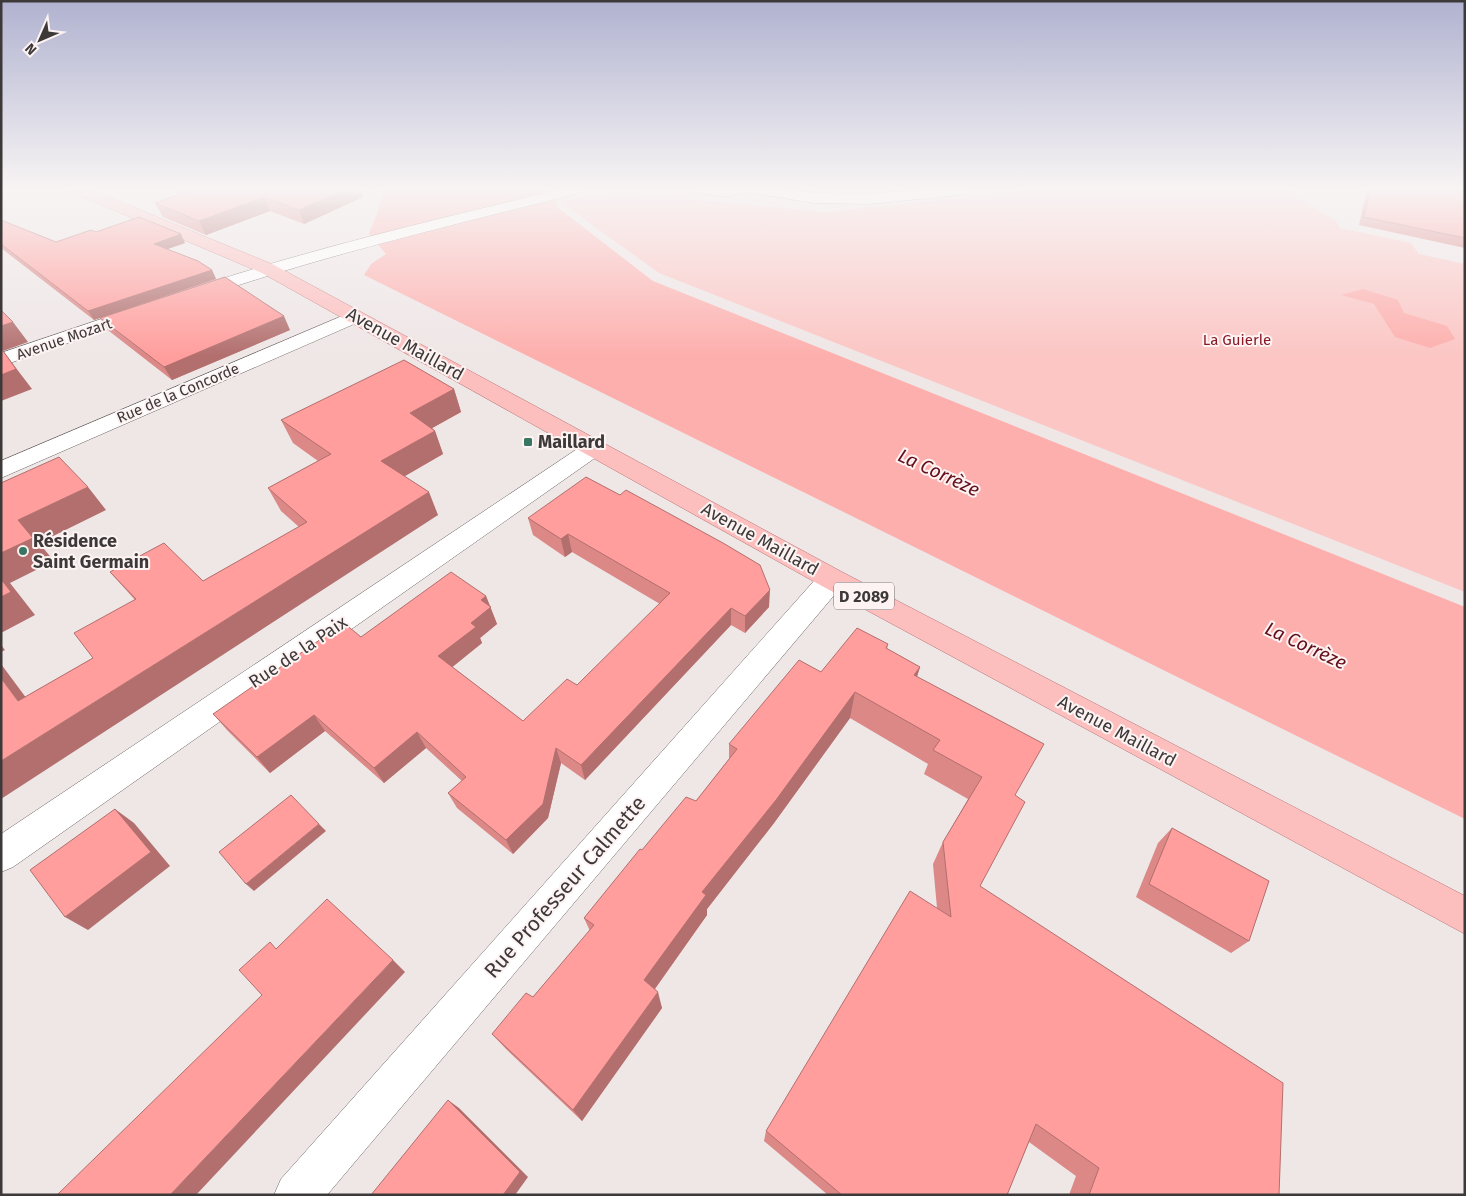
<svg xmlns="http://www.w3.org/2000/svg" width="1466" height="1196" viewBox="0 0 1466 1196" font-family="'Fira Sans',sans-serif">
  <style>
    .green { fill: #fbc6c4 }
    .water { fill: #fdafad }
    .lines { fill: none; stroke-linecap: round; stroke-linejoin: round }
    .street-casing { stroke: #6a6262; stroke-width: 1 }
    .primary-casing { stroke: #b87474; stroke-width: 1 }
    .street { fill: #fff; fill-rule: evenodd }
    .primary { fill: #fdbebe; fill-rule: evenodd }
    .wall { fill: #db8887 }
    .shaded-wall { fill: #b26f6e }
    .building { fill: #ff9e9d; stroke: #b26f6e }
    .poi-dot { fill: #387663; stroke: #fdf3f3; stroke-width: 2 }
    .labels { text-anchor: middle; stroke-width: 4; stroke-linejoin: round; paint-order: stroke }
    .far-street-label { font-size: 15px; fill: #3d3939; stroke: #fdf3f3 }
    .far-park-label { font-size: 15px; fill: #891927; stroke: #fdf3f3 }
    .shield { fill: #fdf3f3; stroke: #777171; stroke-width: 1 }
    .shield-label { font-size: 16px; font-weight: bold; fill: #3d3939 }
    .street-label { font-size: 18px; fill: #3d3939; stroke: #fdf3f3 }
    .poi-label { font-size: 18px; font-weight: bold; fill: #3d3939; stroke: #fdf3f3; text-anchor: start }
    .water-label { font-size: 19px; font-style: italic; fill: #630e19; stroke: #fdf3f3 }
    .near-street-label { font-size: 21px; fill: #3d3939; stroke: #fdf3f3 }
  </style>
  <rect width="100%" height="100%" fill="#efe6e6"/>
  <!-- green -->
  <path class="green" d="M1044 189H1285L1336 221 1340 228 1411 243 1419 254 1465 264V592L659 273 559 201 615 194H634L826 212Z"/>
  <!-- water -->
  <g class="water">
    <path d="M379 189H539L558 202 557 207 653 281 1465 607V819L364 275 371 264 386 254 369 234 383 197Z"/>
    <path d="M1363 289 1398 300 1404 313 1447 326 1455 339 1430 348 1395 337 1374 304 1341 295Z"/>
  </g>
  <g class="lines">
    <!-- street casing -->
    <g class="street-casing">
      <g id="street">
        <path d="M1 189H13L10 192 1 195Z"/>
        <path d="M561 189H587L584 192C456 224 328 254 203 297L197 299 191 297 188 293 191 289C312 248 436 220 561 189Z"/>
        <path d="M689 189H783L814 193 870 194 923 189H976L973 192 968 194 870 204 814 203 746 192 728 197 692 192Z"/>
        <path d="M140 306 147 308 149 312 147 316 1 366V353Z"/>
        <path d="M354 311 361 313 364 317 361 321 1 478V461Z"/>
        <path d="M594 441 602 443 605 448 602 453 13 867 1 872V834L586 443Z"/>
        <path d="M832 569 842 572 845 579 842 586 327 1195H274L281 1179 822 572Z"/>
      </g>
    </g>
    <!-- primary casing -->
    <g class="primary-casing">
      <path id="primary" d="M68 189H89L274 265 842 572 1465 896V934L822 586 262 273 71 192Z"/>
    </g>
    <!-- street -->
    <use href="#street" class="street"/>
    <!-- primary -->
    <use href="#primary" class="primary"/>
  </g>
  <!-- wall -->
  <g class="wall">
    <path d="M170 189H361L362 191 361 192 363 197 304 224 270 211 206 235 163 217 155 203 181 194Z"/>
    <path d="M1367 189H1465V248L1359 225Z"/>
    <path d="M1 220 56 242 185 243 167 249 212 270 216 279 94 320 1 248Z"/>
    <path d="M100 318 290 330 172 380 109 331Z"/>
    <path d="M454 389 461 412 432 428 435 431 443 454 405 476 438 515 25 697 93 658 135 600 110 572 203 581 299 527 281 511 268 488 318 461 293 443 281 420Z"/>
    <path d="M528 518 769 607 745 633 731 625 585 780 561 763 548 818 513 854 457 808 448 793 462 781 426 748 384 783 325 731 270 773 227 730 213 714 361 637 486 596 497 624 480 638 482 643 452 667 523 721 577 685 660 604 572 552 565 557 533 535Z"/>
    <path d="M888 644 887 649 920 667 917 676 1015 795 980 886 1279 1195H1069L1076 1176 1029 1142 1007 1195H828L764 1141 766 1131 937 908 933 864 943 842 968 799 924 774 928 764 850 718 774 823 707 909V915L655 989 662 1008 582 1121 506 1049 492 1034 533 997 590 931 584 918 642 850 696 801 729 759V744L821 672Z"/>
    <path d="M1172 828 1249 941 1231 953 1136 897 1158 843Z"/>
  </g>
  <!-- shaded-wall -->
  <g class="shaded-wall">
    <path d="M346 189H361L362 191 361 192 363 197 304 224 299 210Z"/>
    <path d="M264 197 270 211 206 235 199 221Z"/>
    <path d="M181 234 185 243 159 252 154 244Z"/>
    <path d="M212 270 216 279 94 320 88 311Z"/>
    <path d="M284 316 290 330 172 380 164 367Z"/>
    <path d="M13 322 28 342 3 351 32 389 1 401V326Z"/>
    <path d="M454 389 461 412 418 436 410 413Z"/>
    <path d="M435 431 443 454 391 484 381 461Z"/>
    <path d="M88 487 106 510 39 543 54 561 10 583 35 615 1 633V553L18 520Z"/>
    <path d="M429 492 438 515 1 799V761Z"/>
    <path d="M568 534 572 552 565 557 561 539Z"/>
    <path d="M770 590 769 607 745 633V616Z"/>
    <path d="M486 596 497 624 480 638 482 643 445 673 438 656 471 623 481 600Z"/>
    <path d="M731 608V625L585 780 581 765Z"/>
    <path d="M1 645 5 650 1 652Z"/>
    <path d="M1 664 44 722 18 701 1 678Z"/>
    <path d="M920 667 912 693 914 675Z"/>
    <path d="M855 692 850 718 774 823 707 909V915L649 997 644 980 702 892Z"/>
    <path d="M314 715 325 731 270 773 257 757Z"/>
    <path d="M417 732 426 748 384 783 374 768Z"/>
    <path d="M556 748 561 763 548 818 513 854 506 840Z"/>
    <path d="M115 809 134 823 170 866 88 930 65 917Z"/>
    <path d="M319 824 326 831 254 891 246 884Z"/>
    <path d="M393 960 405 972 196 1195H170Z"/>
    <path d="M658 992 662 1008 582 1121 573 1110Z"/>
    <path d="M448 1100 459 1108 528 1177 515 1195H503Z"/>
  </g>
  <!-- building -->
  <g class="building">
    <path d="M194 189H346L299 210 264 197 199 221 155 203Z"/>
    <path d="M1370 189H1465V238L1364 217Z"/>
    <path d="M139 217 181 234 154 244 198 261 212 270 88 311 1 244V220L56 242 91 230 96 232Z"/>
    <path d="M225 277 284 316 164 367 100 318Z"/>
    <path d="M1 310 13 322 1 326Z"/>
    <path d="M1 348 16 369 1 375Z"/>
    <path d="M404 360 454 389 410 413 435 431 381 461 429 492 1 761V678L18 701 93 658 74 633 136 599 110 572 164 543 203 581 307 522 268 488 331 454 281 420Z"/>
    <path d="M59 457 88 487 18 520 33 538 1 553V483Z"/>
    <path d="M586 477 620 495 626 490 723 543 760 565 770 590 745 616 731 608 581 765 556 748 543 804 506 840 448 793 466 777 417 732 374 768 314 715 257 757 213 714 344 623 361 637 451 572 486 596 481 600 491 607 471 623 476 627 438 656 523 721 567 679 577 685 670 593 568 534 561 539 528 518Z"/>
    <path d="M1 579 11 592 1 597Z"/>
    <path d="M857 628 888 644 886 648 920 667 914 675 1044 744 1015 795 1025 802 980 886 1283 1083 1279 1195H1089L1099 1168 1036 1124 1007 1195H842L766 1131 910 891 951 917 943 842 982 777 933 750 940 740 855 692 776 800 702 892 706 895 644 980 658 992 573 1110 492 1034 526 993 533 997 594 925 584 918 640 849 642 850 686 797 696 801 737 749 729 744 799 660 821 672Z"/>
    <path d="M291 795 319 824 246 884 219 852Z"/>
    <path d="M115 809 151 852 65 917 30 870Z"/>
    <path d="M1172 828 1269 881 1249 941 1149 884Z"/>
    <path d="M327 899 393 960 170 1195H57L262 995 239 970 270 942 276 949Z"/>
    <path d="M448 1100 520 1172 503 1195H371Z"/>
  </g>
  <!-- sky -->
  <linearGradient id="sky" x2="0" y2="1"><stop stop-color="#b0b2d0"/><stop offset="0.53" stop-color="#f8f4f4"/><stop offset="1" stop-color="#f8f4f4" stop-opacity="0"/></linearGradient>
  <rect width="1466" height="356" fill="url(#sky)"/>
  <!-- markers -->
  <g class="poi-dot">
    <rect x="523" y="437" width="10" height="10" rx="2.5"/>
    <circle cx="23" cy="551" r="5"/>
  </g>
  <g class="labels">
    <!-- far-street labels -->
    <g class="far-street-label">
      <text transform="translate(64 339) rotate(-19)" y="5">Avenue Mozart</text>
      <text transform="translate(178 393) rotate(-23)" y="5">Rue de la Concorde</text>
    </g>
    <!-- far-park labels -->
    <g class="far-park-label">
      <text x="1237" y="345">La Guierle</text>
    </g>
    <!-- shield labels -->
    <rect class="shield" x="834" y="582.5" width="60" height="27" rx="4"/>
    <g class="shield-label">
      <text x="864" y="602">D 2089</text>
    </g>
    <!-- street labels -->
    <g class="street-label">
      <text transform="translate(405 344) rotate(29)" y="6">Avenue Maillard</text>
      <text transform="translate(760 539) rotate(29)" y="6">Avenue Maillard</text>
      <text transform="translate(298 652) rotate(-34)" y="6">Rue de la Paix</text>
      <text transform="translate(1117 731) rotate(28)" y="6">Avenue Maillard</text>
    </g>
    <!-- poi labels -->
    <g class="poi-label">
      <text x="538" y="448">Maillard</text>
      <text x="33" y="547">Résidence<tspan x="33" dy="21">Saint Germain</tspan></text>
    </g>
    <!-- water labels -->
    <g class="water-label">
      <text transform="translate(939 472) rotate(25)" y="7">La Corrèze</text>
      <text transform="translate(1306 645) rotate(25)" y="7">La Corrèze</text>
    </g>
    <!-- near-street labels -->
    <g class="near-street-label">
      <text transform="translate(565 887) rotate(-49)" y="7">Rue Professeur Calmette</text>
    </g>
  </g>
  <!-- border -->
  <rect width="1466" height="1196" fill="none" stroke="#3d3939" stroke-width="5"/>
  <!-- north arrow -->
  <g transform="translate(40 40) rotate(225)" stroke="#fdf3f3" stroke-width="4" paint-order="stroke">
  <path d="M0-4L9 19L0 12L-9 19Z" fill="#3d3939"/>
  <text y="-8" font-size="14" font-weight="bold" text-anchor="middle" fill="#3d3939">N</text>
  </g>
</svg>
